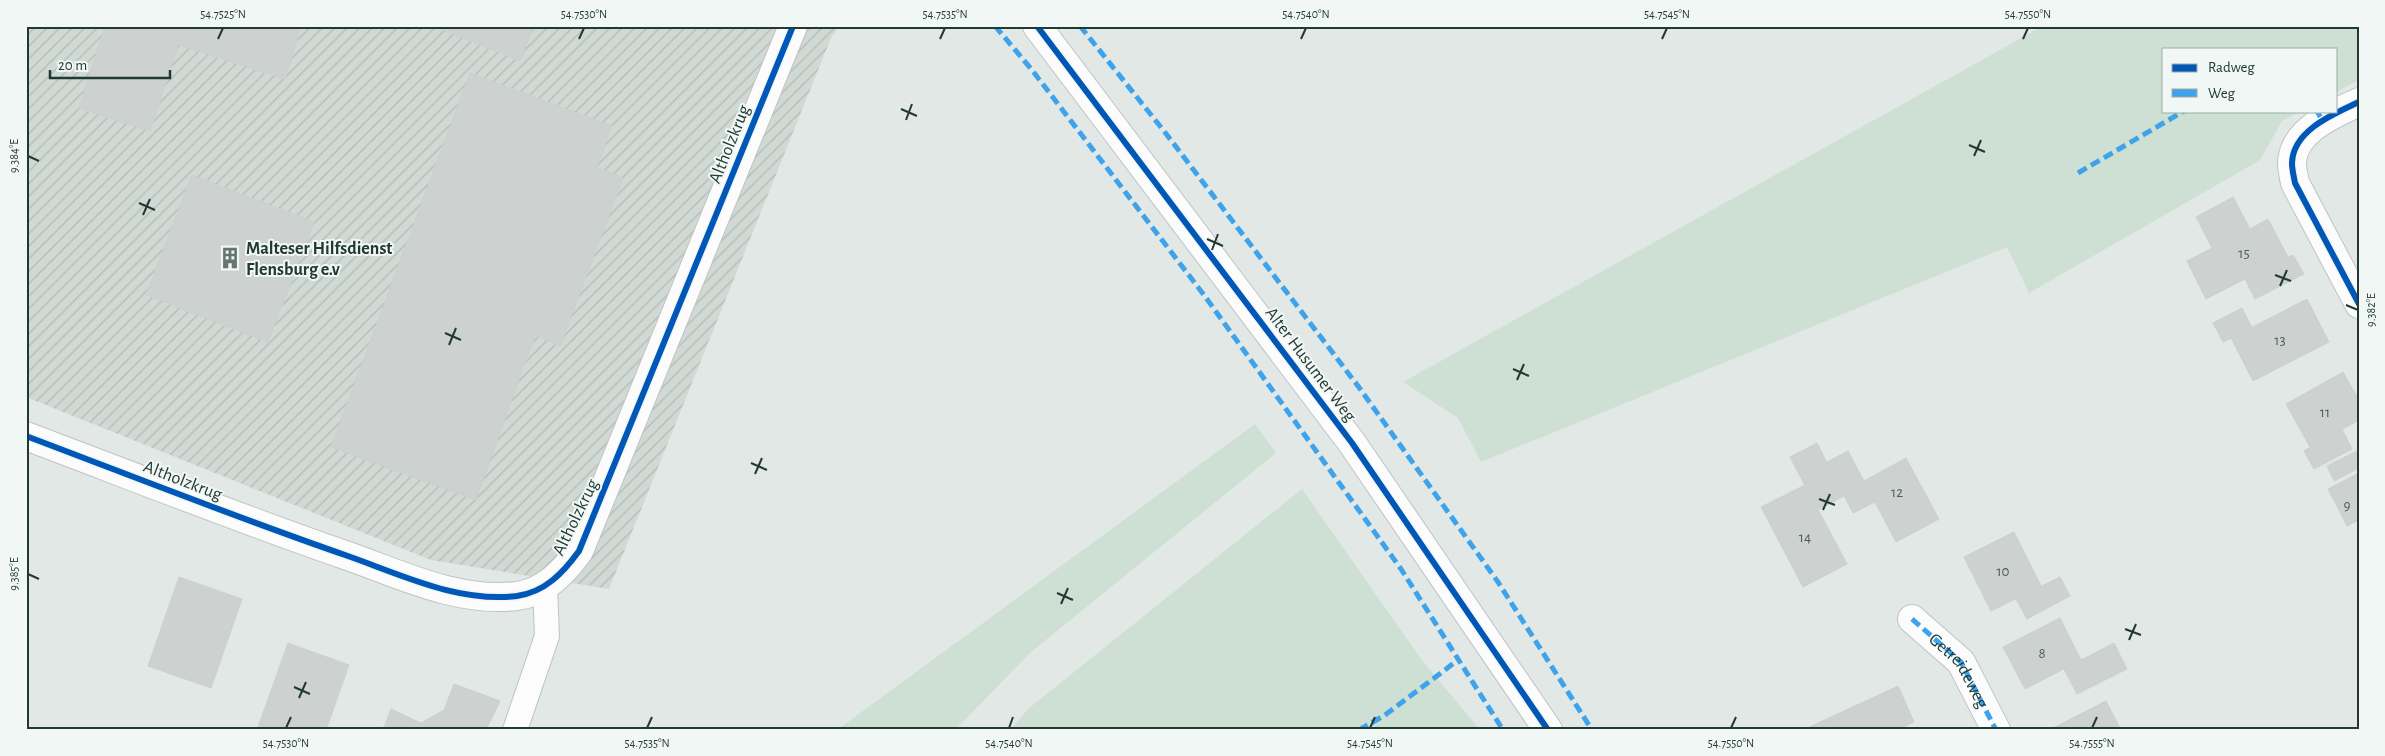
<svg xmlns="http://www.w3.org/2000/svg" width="2385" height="756" viewBox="0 0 2385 756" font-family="'Alegreya Sans',sans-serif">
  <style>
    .industrial { fill: url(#industrial-furrows) }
    .green { fill: #cde0d3 }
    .building { fill: #cdd1d0; stroke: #cbd1ce }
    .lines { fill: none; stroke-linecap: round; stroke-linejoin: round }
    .service-casing { stroke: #bfc4c2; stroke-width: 26 }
    .minor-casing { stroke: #bfc4c2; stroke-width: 30 }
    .tertiary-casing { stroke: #bfc4c2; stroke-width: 30 }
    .service { stroke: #fbfcfb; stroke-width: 24 }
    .minor { stroke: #fbfcfb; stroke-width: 28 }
    .tertiary { stroke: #fbfcfb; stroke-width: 28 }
    .quiet { stroke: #3ea3eb; stroke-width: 5; stroke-dasharray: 10 5; stroke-linecap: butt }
    .cycleway-casing { stroke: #f0f7f4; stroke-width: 9 }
    .cycleway { stroke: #0057b8; stroke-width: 6 }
    .ticks { fill: none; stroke: #223933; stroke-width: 2 }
    .labels { text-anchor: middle; stroke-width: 4; stroke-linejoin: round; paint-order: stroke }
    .number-label { font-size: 15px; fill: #4d5f5a }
    .street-label { font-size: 18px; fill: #223933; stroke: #f0f7f4 }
    .poi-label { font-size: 18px; font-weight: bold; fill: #223933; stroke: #f0f7f4; text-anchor: start }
    .neatline { fill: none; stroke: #223933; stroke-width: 2 }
    .ticks-label { font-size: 12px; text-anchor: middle; fill: #223933 }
  </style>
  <defs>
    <pattern id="industrial-furrows" width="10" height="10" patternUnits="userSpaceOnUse" patternTransform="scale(1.25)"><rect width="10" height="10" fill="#d1d9d5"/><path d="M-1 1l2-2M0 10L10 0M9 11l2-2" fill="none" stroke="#b3bbb7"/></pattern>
  </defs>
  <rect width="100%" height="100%" fill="#e2e8e5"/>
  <!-- industrial -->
  <path class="industrial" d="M26 26H839L831 38 609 589 431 560 26 397Z"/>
  <!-- green -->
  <g class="green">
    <path d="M2043 26H2359V80L2336 92V49H2164V111H2300L2282 121 2260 160 2029 293 2007 247 1481 462 1458 418 1403 382Z"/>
    <path d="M1255 424 1276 453 1031 652 955 730H837Z"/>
    <path d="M1302 489 1421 659 1480 730H1010L1028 709Z"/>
  </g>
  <!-- building -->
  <g class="building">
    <path d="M105 26H120L178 45 150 131 79 108Z"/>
    <path d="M120 26H301L285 79Z"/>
    <path d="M433 26H534L520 61Z"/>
    <path d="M470 73 612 126 597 167 623 178 560 346 535 335 476 500 331 447Z"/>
    <path d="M192 175 314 222 268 342 146 295Z"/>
    <path d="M2233 197 2250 229 2268 219 2288 257 2206 299 2187 261 2212 248 2196 217Z"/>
    <path d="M2293 255 2304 274 2255 299 2245 279Z"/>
    <path d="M2307 299 2329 342 2253 381 2231 338Z"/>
    <path d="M2242 308 2252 328 2223 342 2213 323Z"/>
    <path d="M2343 372 2359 400V420L2310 447 2286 404Z"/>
    <path d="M2342 429 2352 449 2314 469 2304 451Z"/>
    <path d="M1817 443 1844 496 1818 510 1790 457Z"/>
    <path d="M2359 450V468L2334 481 2327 466Z"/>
    <path d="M1848 451 1875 502 1853 513 1827 462Z"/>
    <path d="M1906 458 1939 519 1896 542 1864 481Z"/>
    <path d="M2359 473V520L2347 526 2328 489Z"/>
    <path d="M1805 485 1847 564 1803 587 1761 507Z"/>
    <path d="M2014 532 2041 586 1991 611 1964 557Z"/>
    <path d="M179 577 242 599 211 688 148 666Z"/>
    <path d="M2060 577 2070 596 2027 619 2016 599Z"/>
    <path d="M2060 618 2081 660 2025 689 2003 647Z"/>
    <path d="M288 643 349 665 326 730H257Z"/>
    <path d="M2114 643 2127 669 2077 694 2064 669Z"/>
    <path d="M454 684 500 701 486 730H383L391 709 421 723 444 710Z"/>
    <path d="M1898 686 1914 722 1897 730H1803Z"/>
    <path d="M2106 701 2121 730H2049Z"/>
  </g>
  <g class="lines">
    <!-- service casing -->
    <g class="service-casing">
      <path id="service" d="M515 730 547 636 545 587"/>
    </g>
    <!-- minor casing -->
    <g class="minor-casing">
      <g id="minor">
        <path d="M2359 102C2334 114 2293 130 2292 163 2292 170 2294 177 2295 183L2359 304"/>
        <path d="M26 436C132 476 238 518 345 555 400 574 457 603 517 596 545 592 563 573 579 551L793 26"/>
        <path id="s1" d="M1912 619 1961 662 1996 730"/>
      </g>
    </g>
    <!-- tertiary casing -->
    <g class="tertiary-casing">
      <path id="tertiary" d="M1037 26 1352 443 1548 730"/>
    </g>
    <!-- service -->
    <use href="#service" class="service"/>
    <!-- minor -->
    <use href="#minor" class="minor"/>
    <!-- tertiary -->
    <use href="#tertiary" class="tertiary"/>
    <!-- quiet -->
    <g class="quiet">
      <path d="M995 26 1032 70 1204 295 1401 569 1503 730"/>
      <path d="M1080 26 1164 131 1358 386 1498 582 1592 730"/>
      <path d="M2317 111 2322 120"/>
      <path d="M2078 173 2184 111"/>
      <path d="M1912 619 1961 662 1996 730"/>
      <path d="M1359 730 1385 715 1458 660"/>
    </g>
    <!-- cycleway casing -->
    <g class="cycleway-casing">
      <g id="cycleway">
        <path d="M1037 26 1352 443 1548 730"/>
        <path d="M2359 102C2334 114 2293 130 2292 163 2292 170 2294 177 2295 183L2359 304"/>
        <path d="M26 436C132 476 238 518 345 555 400 574 457 603 517 596 545 592 563 573 579 551L793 26"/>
      </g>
    </g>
    <!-- cycleway -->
    <use href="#cycleway" class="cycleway"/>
  </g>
  <!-- ticks -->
  <path class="ticks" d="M218 39 223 28M579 39 584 28M940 39 945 28M1301 39 1306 28M1662 39 1667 28M2023 39 2028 28M901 109 917 116M906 120 912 104M1969 145 1985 152M28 156 39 161M1974 156 1981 140M139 203 155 210M143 215 150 199M1207 239 1223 246M1212 250 1218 234M2275 275 2291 281M2280 286 2287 270M2346 305 2358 310M445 333 461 340M449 345 456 328M1513 369 1529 376M1517 380 1524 364M751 463 767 470M755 474 762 458M1819 499 1835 505M1823 510 1830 494M28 574 39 579M1057 593 1073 600M1061 604 1068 588M2125 629 2141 635M2129 640 2136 624M294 687 310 694M299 698 306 682M286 728 291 717M647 728 652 717M1009 728 1013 717M1370 728 1375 717M1731 728 1736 717M2092 728 2097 717"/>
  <!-- icons -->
  <defs>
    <g id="building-bare" transform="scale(1.725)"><path d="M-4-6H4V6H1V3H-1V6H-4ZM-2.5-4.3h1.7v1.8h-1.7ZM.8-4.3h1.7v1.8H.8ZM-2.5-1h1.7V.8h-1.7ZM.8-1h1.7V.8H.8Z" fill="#657671" stroke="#f0f7f4" stroke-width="2.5" paint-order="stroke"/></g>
  </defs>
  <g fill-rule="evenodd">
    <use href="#building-bare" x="230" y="258"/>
  </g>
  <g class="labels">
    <!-- number labels -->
    <g class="number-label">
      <text x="2244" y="258">15</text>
      <text x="2280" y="345">13</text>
      <text x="2325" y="417">11</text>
      <text x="1897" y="497">12</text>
      <text x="2347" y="510">9</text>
      <text x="1805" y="542">14</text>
      <text x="2003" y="576">10</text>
      <text x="2042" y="658">8</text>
    </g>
    <!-- street labels -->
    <g class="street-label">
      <text transform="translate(729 144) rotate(-68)" y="6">Altholzkrug</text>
      <text transform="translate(1311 364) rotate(53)" y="6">Alter Husumer Weg</text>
      <text transform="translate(183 480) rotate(21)" y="6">Altholzkrug</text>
      <text transform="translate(575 517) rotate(-64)" y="6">Altholzkrug</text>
      <text dy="6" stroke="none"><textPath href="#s1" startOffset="71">Getreideweg</textPath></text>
    </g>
    <!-- poi labels -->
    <g class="poi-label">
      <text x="246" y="254">Malteser Hilfsdienst<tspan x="246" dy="21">Flensburg e.v</tspan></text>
    </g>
  </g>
  <!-- border -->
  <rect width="2385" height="756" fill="none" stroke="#f0f7f4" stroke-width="55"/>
  <!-- legend -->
  <rect x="2162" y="48" width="175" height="65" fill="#f0f7f4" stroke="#9eaba7"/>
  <rect x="2172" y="64" width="25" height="8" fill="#0057b8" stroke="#9eaba7"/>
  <text x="2208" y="72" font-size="15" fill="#223933">Radweg</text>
  <rect x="2172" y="89" width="25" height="8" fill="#3ea3eb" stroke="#9eaba7"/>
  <text x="2208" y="98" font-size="15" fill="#223933">Weg</text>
  <!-- scale -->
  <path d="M50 70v8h120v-8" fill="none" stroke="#223933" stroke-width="2.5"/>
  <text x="58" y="70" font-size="15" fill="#223933" stroke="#f0f7f4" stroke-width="4" paint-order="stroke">20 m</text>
  <rect x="28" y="28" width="2330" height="700" class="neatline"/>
  <g class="ticks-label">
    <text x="223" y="18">54.7525°N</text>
    <text x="584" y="18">54.7530°N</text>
    <text x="945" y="18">54.7535°N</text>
    <text x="1306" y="18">54.7540°N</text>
    <text x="1667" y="18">54.7545°N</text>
    <text x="2028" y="18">54.7550°N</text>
    <text transform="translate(14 156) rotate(-90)" y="4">9.384°E</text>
    <text transform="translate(2371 310) rotate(-90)" y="4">9.382°E</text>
    <text transform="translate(14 574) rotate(-90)" y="4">9.385°E</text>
    <text x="286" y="747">54.7530°N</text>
    <text x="647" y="747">54.7535°N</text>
    <text x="1009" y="747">54.7540°N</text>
    <text x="1370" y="747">54.7545°N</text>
    <text x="1731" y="747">54.7550°N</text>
    <text x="2092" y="747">54.7555°N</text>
  </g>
</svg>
